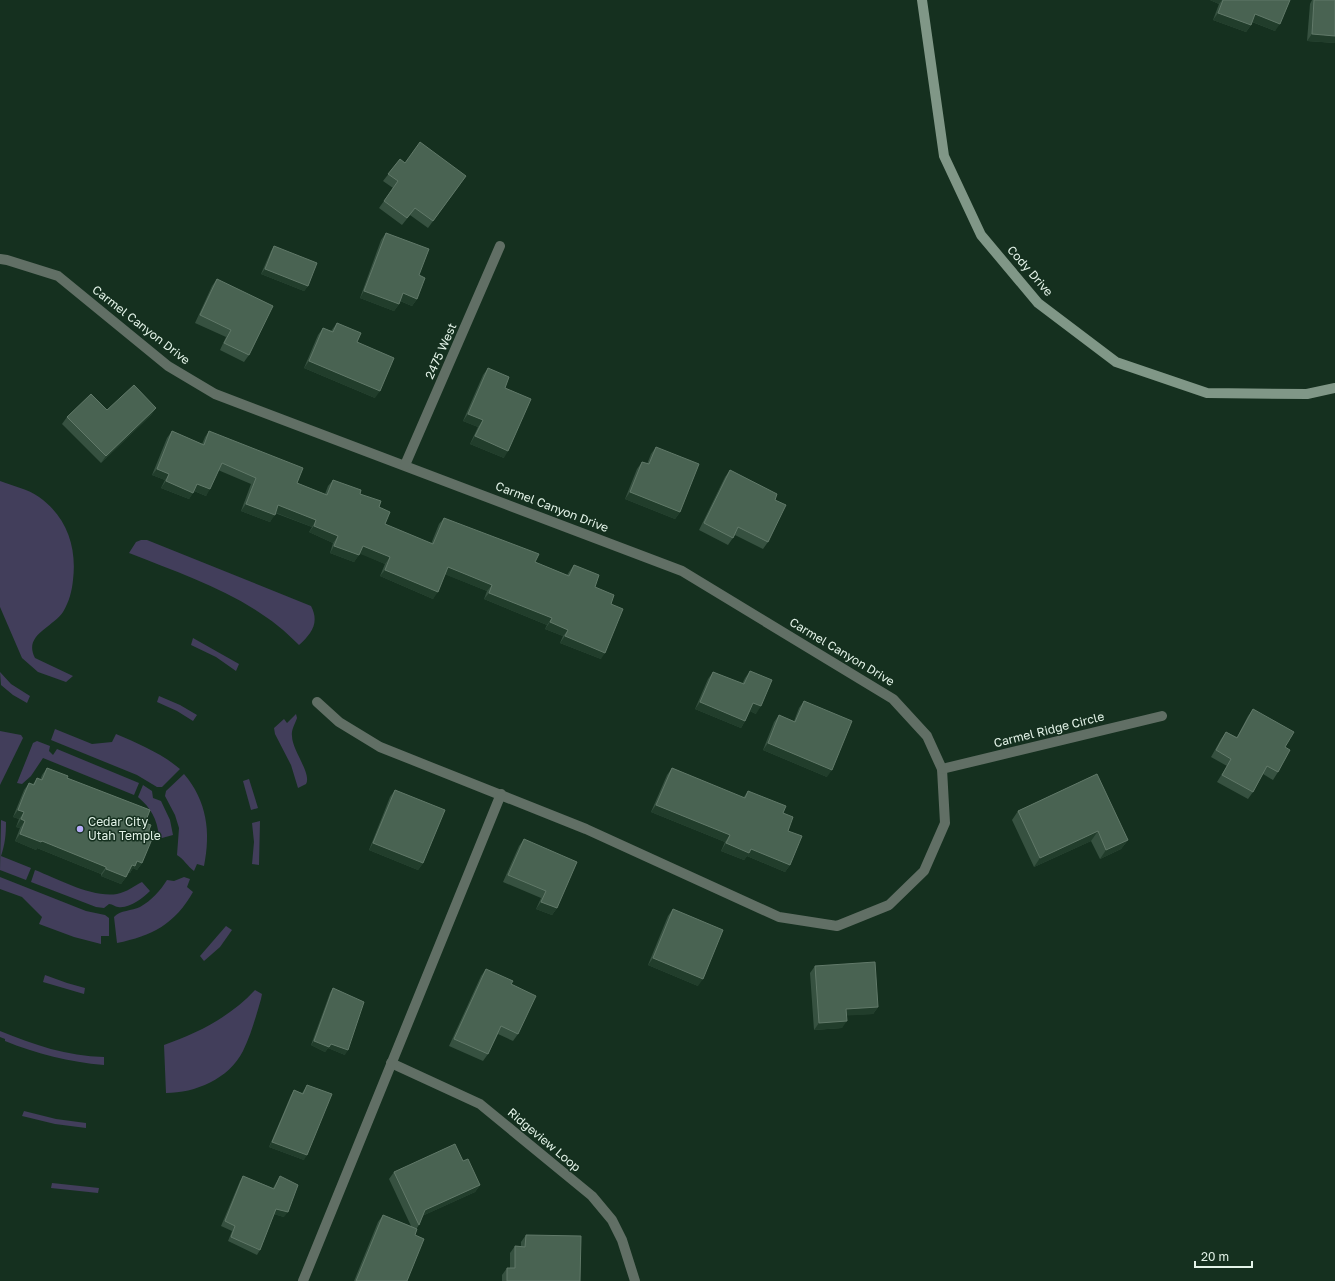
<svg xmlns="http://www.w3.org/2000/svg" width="1335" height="1281" viewBox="0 0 1335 1281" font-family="'Golos Text',sans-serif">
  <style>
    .green { fill: #423e5b }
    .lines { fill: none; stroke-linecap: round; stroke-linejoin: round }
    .street { stroke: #616f65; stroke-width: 10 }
    .secondary { stroke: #809787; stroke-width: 10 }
    .wall { fill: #365140 }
    .shaded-wall { fill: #213d2b }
    .building { fill: #496352; stroke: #617969 }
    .poi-dot { fill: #b6abf8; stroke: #15301f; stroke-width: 1.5 }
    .labels { text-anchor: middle; stroke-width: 3; stroke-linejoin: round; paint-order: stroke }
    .street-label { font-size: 12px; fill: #e3f3e8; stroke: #15301f }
    .poi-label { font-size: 12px; fill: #e3f3e8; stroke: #15301f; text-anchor: start }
  </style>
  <rect width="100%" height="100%" fill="#15301f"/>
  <!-- green -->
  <g class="green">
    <path d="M0 481C13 486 28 489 39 497 67 517 77 547 73 580 72 591 69 602 63 612 52 628 23 635 35 658L73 676 66 682 38 672 22 658 0 607Z"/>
    <path d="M141 540H147L311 606C320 623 311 634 299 645 253 597 189 577 129 553L136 542Z"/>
    <path d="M193 638 239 664 236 671 216 657 191 645Z"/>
    <path d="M0 672 11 684 30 696 27 703 13 695 1 685Z"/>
    <path d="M159 696 180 705 197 715 193 721 177 711 157 702Z"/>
    <path d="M296 714 297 718C295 724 291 730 292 736 292 750 312 774 306 784L298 788 291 765 275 734 274 728 284 719 287 723Z"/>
    <path d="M55 729 92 744 112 742 116 734C139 744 161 753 180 769L162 787H157L137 775 51 740Z"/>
    <path d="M0 731 21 735 23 738 0 785Z"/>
    <path d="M37 741 50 746 49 751 53 755 57 749 139 783 134 795 43 758 31 776 22 784 17 783 33 743Z"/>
    <path d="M184 774C207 801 211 832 204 866L197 864 194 871C187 866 184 859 177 855L179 828 175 815 165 796 166 791Z"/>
    <path d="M249 779 258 808 251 810 243 781Z"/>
    <path d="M143 785 152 791 153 798 161 801 170 820 173 835 162 838 159 836C157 819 151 808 138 797Z"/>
    <path d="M1 820 6 822C6 835 5 844 1 856L31 868 26 880 0 870Z"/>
    <path d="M260 821 259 865 252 864 254 842 252 823Z"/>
    <path d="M35 870C58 879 92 898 117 894 127 892 134 886 142 882L150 891C143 898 129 909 118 907 115 907 113 904 109 904L104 908 96 907 31 882Z"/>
    <path d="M0 877 86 911 105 915 109 918V936H101V944L74 937 39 924 42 917 22 897 0 889Z"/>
    <path d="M184 877 190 879 187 887 193 892C175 924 152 936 117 943L114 917C120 910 132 911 140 907 152 900 160 891 167 880L174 881Z"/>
    <path d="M226 926 232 930 220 947 204 961 200 956Z"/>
    <path d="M45 975 67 983 85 988 84 994 43 982Z"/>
    <path d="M255 990 262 994 261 999C256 1016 251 1035 243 1051 229 1079 195 1093 166 1093L164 1045C198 1033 230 1017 255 990Z"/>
    <path d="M0 1031C34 1045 67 1056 104 1057V1065C69 1062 37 1054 5 1041V1039L0 1037Z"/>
    <path d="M24 1111 56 1119 86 1123V1128L55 1124 22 1116Z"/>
    <path d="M52 1183 99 1188 98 1193 51 1188Z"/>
  </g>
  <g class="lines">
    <!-- street -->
    <g class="street">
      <path d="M0 259 7 260 58 276 168 366 215 394 682 571 893 699 927 736 942 769 945 823 924 871 889 905 837 926 779 917 586 829 380 747 339 722 317 702"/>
      <path d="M405 465 500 246"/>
      <path d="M942 769 1162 716"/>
      <path d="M391 1063 480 1104 592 1196 612 1220 622 1240 635 1281"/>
      <path d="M303 1281 501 794"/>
    </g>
    <!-- secondary -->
    <path class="secondary" d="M922 0 944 156 981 235 1038 303 1116 362 1207 393 1307 394 1335 388"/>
  </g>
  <!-- wall -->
  <g class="wall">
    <path d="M1210 0H1290L1275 31 1252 22 1251 25 1246 32 1213 20 1219 4Z"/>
    <path d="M1312 0H1335V43L1307 41 1310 4Z"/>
    <path d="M400 159 405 163 466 176 428 228 410 215 402 225 379 208 393 188 383 181Z"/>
    <path d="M386 233 419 275 417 299 412 306 400 301 399 304 394 311 360 298 381 240Z"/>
    <path d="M274 246 308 286 304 291 261 274 271 251Z"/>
    <path d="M217 279 249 355 244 362 220 350 226 337 195 323 212 286Z"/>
    <path d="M337 323 357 342 375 398 304 368 318 335 323 328 331 331Z"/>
    <path d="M488 368 505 388 504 458 470 444 478 427 463 421 483 375Z"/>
    <path d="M156 408 151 415 101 463 62 424 67 417 107 410Z"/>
    <path d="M172 431 202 444 205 437 209 431 297 483 325 494 328 486 333 480 360 494 379 507 385 524 431 544 439 524 444 518 535 562 567 575 569 572 574 565 611 604 601 659 560 643 563 636 545 629 547 625 484 599 487 591 445 574 433 599 380 576 385 564 360 553 354 562 330 553 333 543 309 532 312 527 275 513 270 522 241 511 251 484 218 470 206 496 194 491 189 499 161 488 165 480 152 475 167 438Z"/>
    <path d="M656 447 680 512 675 519 625 499 637 469 642 462 647 464 651 454Z"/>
    <path d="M730 470 775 500 768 542 763 549 735 535 728 545 699 530 725 477Z"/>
    <path d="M750 671 756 714 750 711 745 721 741 728 695 709 708 679 713 672 742 684 745 678Z"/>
    <path d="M804 701 827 777 763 750 774 722 779 715 794 721 799 708Z"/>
    <path d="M1253 709 1285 747 1278 772 1273 780 1263 774 1253 792 1248 799 1217 782 1227 766 1211 757 1221 739 1226 732 1237 737 1248 716Z"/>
    <path d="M47 768 67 778 145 823 149 830 142 863 137 870 133 868 130 873 128 872 126 877 121 884 101 876V874L37 848 36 850 15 841 20 828 16 827 19 819 13 817 24 790 29 783 33 784 37 778 40 780 42 775Z"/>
    <path d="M672 768 743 798 748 791 783 813 788 831 790 865 785 872 747 856 744 860 721 851 725 842 651 812 667 775Z"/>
    <path d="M1097 774 1128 840 1121 849 1100 859 1091 841 1034 867 1012 820 1018 811Z"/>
    <path d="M395 790 423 863 418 870 369 850 390 797Z"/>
    <path d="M524 839 557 908 552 915 536 909 541 898 503 882 519 846Z"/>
    <path d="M673 909 698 986 648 965 668 916Z"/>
    <path d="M815 966 878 1007 873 1014 846 1015 842 1028 814 1030 810 973Z"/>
    <path d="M486 969 511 984 518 1034 513 1041 498 1034 488 1054 483 1061 449 1046 481 976Z"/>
    <path d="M333 988 345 1055 328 1048 325 1052 311 1045 330 993Z"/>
    <path d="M307 1085 304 1160 269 1147 291 1095 294 1090 302 1093Z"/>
    <path d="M463 1161 480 1185 475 1192 422 1216 419 1225 417 1228 415 1235 407 1281H354L378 1222 383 1215 411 1226 389 1179 394 1172Z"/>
    <path d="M243 1176 273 1188 280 1176 284 1217 274 1214 260 1250 257 1255 228 1241 232 1231 221 1226 240 1181Z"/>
    <path d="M526 1235 580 1281H502V1275L507 1268H510V1253L515 1246H521V1242Z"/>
  </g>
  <!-- shaded-wall -->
  <g class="shaded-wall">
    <path d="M1210 0H1222L1219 4Z"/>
    <path d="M1218 13 1251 25 1246 32 1213 20Z"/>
    <path d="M1255 14 1280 24 1275 31 1250 21Z"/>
    <path d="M1312 34 1335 36V43L1307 41Z"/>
    <path d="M265 269 308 286 304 291 261 274Z"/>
    <path d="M364 291 399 304 394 311 360 298Z"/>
    <path d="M403 293 417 299 412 306 398 300Z"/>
    <path d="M309 361 380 391 375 398 304 368Z"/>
    <path d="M156 408 151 415 101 463 106 456Z"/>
    <path d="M468 414 483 420 478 427 463 421Z"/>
    <path d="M475 436 508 451 504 458 470 444Z"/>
    <path d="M157 469 169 474 165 480 152 475Z"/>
    <path d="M166 481 193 493 189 499 161 488Z"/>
    <path d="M197 484 210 489 206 496 192 490Z"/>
    <path d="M630 492 680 512 675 519 625 499Z"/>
    <path d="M246 504 275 515 270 522 241 511Z"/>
    <path d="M278 505 316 520 312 527 274 512Z"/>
    <path d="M314 526 338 536 333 543 309 532Z"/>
    <path d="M334 546 359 555 354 562 330 553Z"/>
    <path d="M363 546 390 557 385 564 358 553Z"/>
    <path d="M448 567 492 585 487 591 444 574Z"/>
    <path d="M385 570 438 592 433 599 380 576Z"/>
    <path d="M489 593 552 618 547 625 484 599Z"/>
    <path d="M550 622 568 630 563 636 545 629Z"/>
    <path d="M565 636 605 653 601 659 560 643Z"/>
    <path d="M700 702 745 721 741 728 695 709Z"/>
    <path d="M753 703 761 706 756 714 748 710Z"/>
    <path d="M768 743 832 770 827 777 763 750Z"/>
    <path d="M656 805 730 835 725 842 651 812Z"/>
    <path d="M18 810 24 812 19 819 13 817Z"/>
    <path d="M21 819 25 821 20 828 16 827Z"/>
    <path d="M1098 831 1091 841 1034 867 1040 858Z"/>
    <path d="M20 834 42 841 106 867 101 874 37 848 36 850 15 841Z"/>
    <path d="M1128 840 1121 849 1100 859 1106 850Z"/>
    <path d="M373 843 423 863 418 870 369 850Z"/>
    <path d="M726 843 751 849 790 865 785 872 747 856 744 860 721 851Z"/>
    <path d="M137 861 142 863 137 870 133 868 130 873 127 872 132 865Z"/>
    <path d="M106 869 126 877 121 884 101 876Z"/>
    <path d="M541 902 557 908 552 915 536 909Z"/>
    <path d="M653 958 703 979 698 986 648 965Z"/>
    <path d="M878 1007 873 1014 841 1016 846 1009Z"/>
    <path d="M847 1021 842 1028 814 1030 819 1023Z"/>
    <path d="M314 1041 331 1044 348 1050 345 1055 328 1048 325 1052 311 1045Z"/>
    <path d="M272 1142 307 1155 304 1160 269 1147Z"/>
    <path d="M480 1185 475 1192 420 1217 425 1210Z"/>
    <path d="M276 1209 288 1212 284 1217 273 1214Z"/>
  </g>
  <!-- building -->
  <g class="building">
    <path d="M1223 0H1290L1280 24 1255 14 1251 25 1218 13Z"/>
    <path d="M1314 0H1335V36L1312 34Z"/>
    <path d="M420 142 466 176 433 221 415 208 407 218 384 201 398 181 388 174 400 159 405 163Z"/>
    <path d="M386 233 429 249 419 275 425 278 417 299 403 293 399 304 364 291Z"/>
    <path d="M274 246 317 263 308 286 265 269Z"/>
    <path d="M217 279 273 306 249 355 224 343 231 330 200 315Z"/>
    <path d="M337 323 361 333 357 342 394 358 380 391 309 361 323 328 333 332Z"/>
    <path d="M488 368 509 377 505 388 531 399 508 451 475 436 483 420 468 414Z"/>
    <path d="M134 385 156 408 106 456 67 417 91 394 107 410Z"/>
    <path d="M172 431 204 445 209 431 303 468 297 483 327 495 333 480 361 490 360 494 381 501 379 507 390 512 385 524 433 544 444 518 539 554 535 562 569 576 574 565 599 575 595 587 614 595 611 604 623 609 605 653 565 636 568 630 550 622 552 618 489 593 492 585 448 567 438 592 385 570 390 557 363 546 359 555 334 546 338 536 314 526 316 520 278 505 275 515 246 504 256 478 222 463 210 489 197 484 193 493 166 481 169 474 157 469Z"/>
    <path d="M656 447 699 464 680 512 630 492 642 462 649 464Z"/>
    <path d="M730 470 777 494 775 500 786 505 768 542 738 527 733 538 704 523Z"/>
    <path d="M750 671 772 680 761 706 753 703 745 721 700 702 713 672 744 684Z"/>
    <path d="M804 701 852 721 832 770 768 743 779 715 795 722Z"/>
    <path d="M1253 709 1294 732 1285 747 1290 750 1278 772 1267 766 1253 792 1222 775 1231 759 1216 750 1226 732 1237 738Z"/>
    <path d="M47 768 68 776 67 778 150 810 145 823 151 825 149 830 155 832 142 863 137 861 135 866 132 865 126 877 106 869V867L42 841 41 842 20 834 25 821 21 819 24 812 18 810 23 797 29 783 34 785 37 778 42 780Z"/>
    <path d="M672 768 745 798 748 791 786 806 783 813 793 817 788 831 802 836 790 865 751 849 749 853 726 843 730 835 656 805Z"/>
    <path d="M1097 774 1128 840 1106 850 1098 831 1040 858 1018 811Z"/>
    <path d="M395 790 445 810 423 863 373 843Z"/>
    <path d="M524 839 577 862 557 908 541 902 546 891 508 875Z"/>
    <path d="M673 909 723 930 703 979 653 958Z"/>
    <path d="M875 962 878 1007 846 1009 847 1021 819 1023 815 966Z"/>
    <path d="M486 969 513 981 511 984 536 996 518 1034 501 1026 488 1054 454 1039Z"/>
    <path d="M333 988 364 1002 348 1050 331 1044 329 1047 314 1041Z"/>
    <path d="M307 1085 332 1094 307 1155 272 1142 294 1090 303 1094Z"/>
    <path d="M455 1144 463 1161 468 1159 480 1185 425 1210 419 1225 394 1172Z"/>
    <path d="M243 1176 274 1189 280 1176 298 1185 288 1212 276 1209 260 1250 231 1237 235 1226 225 1221Z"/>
    <path d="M383 1215 417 1229 415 1235 424 1239 407 1281H356Z"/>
    <path d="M526 1235 581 1236 580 1281H507V1268H515V1246L525 1247Z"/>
  </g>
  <!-- markers -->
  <circle class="poi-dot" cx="80" cy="829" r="4"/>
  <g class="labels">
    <!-- street labels -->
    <g class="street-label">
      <text transform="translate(1030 271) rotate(49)" y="4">Cody Drive</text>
      <text transform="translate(141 325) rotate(38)" y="4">Carmel Canyon Drive</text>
      <text transform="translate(441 351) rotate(-66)" y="4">2475 West</text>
      <text transform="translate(552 507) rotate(21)" y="4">Carmel Canyon Drive</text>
      <text transform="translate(842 652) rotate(31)" y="4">Carmel Canyon Drive</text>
      <text transform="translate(1049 730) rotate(-14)" y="4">Carmel Ridge Circle</text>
      <text transform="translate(544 1140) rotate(40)" y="4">Ridgeview Loop</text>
    </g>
    <!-- poi labels -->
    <g class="poi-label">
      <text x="88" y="826">Cedar City<tspan x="88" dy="14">Utah Temple</tspan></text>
    </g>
  </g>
  <!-- scale -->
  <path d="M1195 1261v6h57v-6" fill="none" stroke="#e3f3e8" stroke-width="2"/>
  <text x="1201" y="1261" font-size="12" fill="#e3f3e8" stroke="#15301f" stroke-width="3" paint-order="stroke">20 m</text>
</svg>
